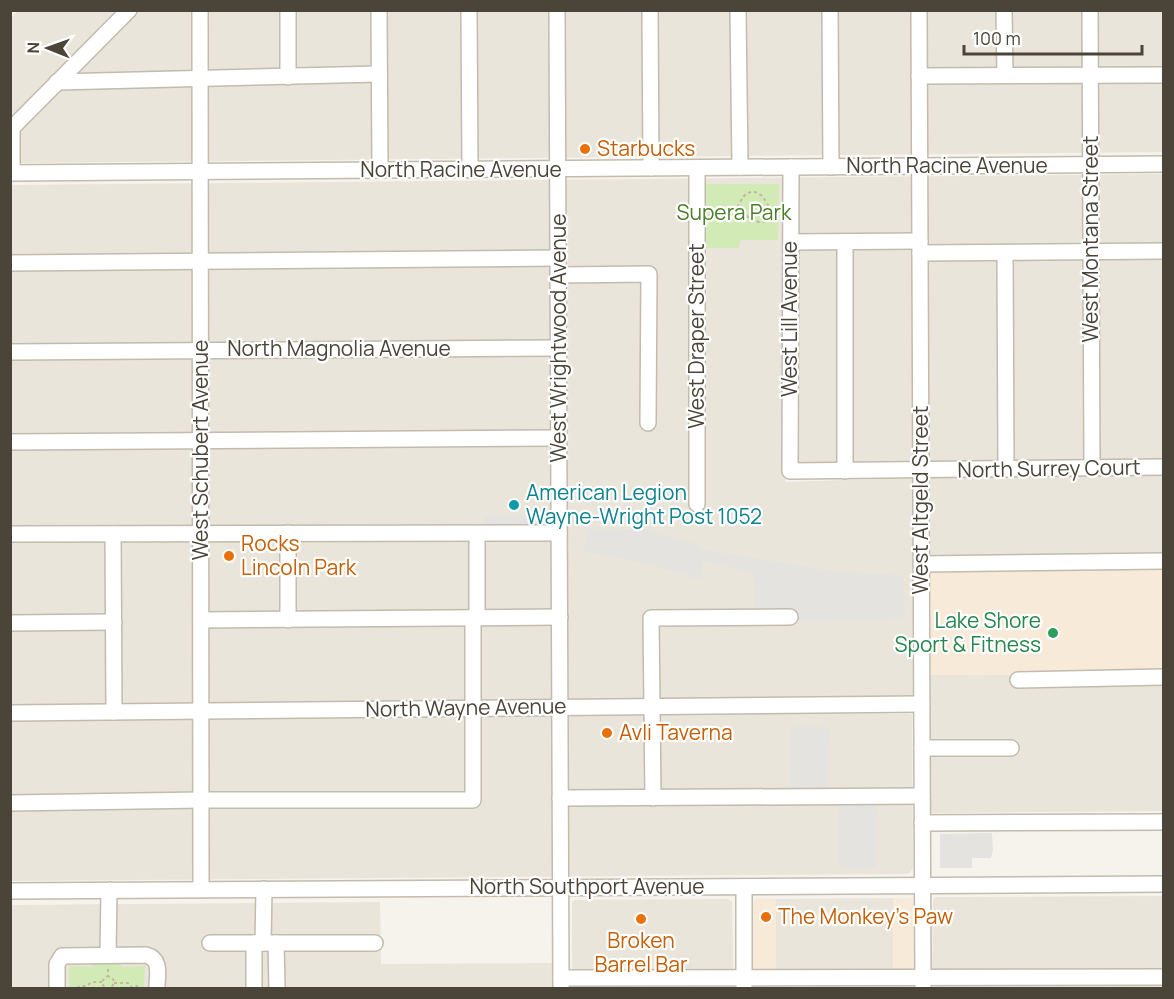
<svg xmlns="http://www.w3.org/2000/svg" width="1174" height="999" viewBox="0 0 1174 999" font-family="Manrope,sans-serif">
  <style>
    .residential { fill: #eae5da }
    .commercial { fill: #f7ead8 }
    .green { fill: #d2eab5 }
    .parking { fill: #e5e3e0 }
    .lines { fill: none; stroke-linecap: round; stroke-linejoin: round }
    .minor-casing { stroke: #c2bbae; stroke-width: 18 }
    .path { stroke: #c4b79f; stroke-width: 2; stroke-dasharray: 3 3; stroke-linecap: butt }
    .minor { stroke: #fff; stroke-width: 15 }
    .food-dot { fill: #e8710a; stroke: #fff; stroke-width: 2 }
    .culture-dot { fill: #0f9aa8; stroke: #fff; stroke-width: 2 }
    .leisure-dot { fill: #2e9e5b; stroke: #fff; stroke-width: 2 }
    .labels { text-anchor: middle; stroke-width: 4.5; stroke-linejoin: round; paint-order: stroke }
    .food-label { font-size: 21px; fill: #c56008; stroke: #fff; text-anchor: start }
    .street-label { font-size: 21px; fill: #4b4439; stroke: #fff }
    .park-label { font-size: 21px; fill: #4a7f2a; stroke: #fff }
    .culture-label { font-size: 21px; fill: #0d838f; stroke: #fff; text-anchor: start }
    .leisure-label { font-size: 21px; fill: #27864d; stroke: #fff; text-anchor: end }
  </style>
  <rect width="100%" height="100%" fill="#f6f3ec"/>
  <!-- residential -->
  <g class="residential">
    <path d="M19 10 1163 11V152L11 163 10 19Z"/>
    <path d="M1163 174V567L930 568 929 463 786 464 785 482 909 478 912 479 913 694 910 698 793 700 794 713 910 714 912 715 913 868 910 873 904 874 11 881 10 185Z"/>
    <path d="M1163 674V811L931 813V675Z"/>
    <path d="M1163 896V988H932L933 900 935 897Z"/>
    <path d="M893 898V971L914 972V988H750V972H776V899Z"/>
    <path d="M728 899 732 902 734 988H572V902L575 900Z"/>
    <path d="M380 902 381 964 553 963 554 988H11L10 905Z"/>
  </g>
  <!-- commercial -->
  <g class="commercial">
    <path d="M1163 567V674L931 675 930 568Z"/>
    <path d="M756 898 776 899V973L750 972 751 907Z"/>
    <path d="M893 898H910L913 900 914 972H893Z"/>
  </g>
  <!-- green -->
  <g class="green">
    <path d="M705 184H779L778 240H740L739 248H704Z"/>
    <path d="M96 962 119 963 122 967 145 966 144 988H67L69 986V966L91 967Z"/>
  </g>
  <!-- parking -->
  <g class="parking">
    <path d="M482 515H535L545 533H491Z"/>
    <path d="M588 529H647L700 545V549L832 571 904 576 905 619 793 621 754 613 753 574 703 561 702 580 651 565 583 551Z"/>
    <path d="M791 727H829L828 793H790Z"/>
    <path d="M839 802 877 803 876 869 839 868Z"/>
    <path d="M992 833 993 850 991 858H972V868H940V834Z"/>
  </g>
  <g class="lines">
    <!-- minor casing -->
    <g class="minor-casing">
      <g id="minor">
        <path d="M200 10 201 889"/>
        <path d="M379 10 380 170"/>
        <path d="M469 10 470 170"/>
        <path d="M557 10 561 988"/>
        <path d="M650 10 651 168"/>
        <path d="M738 10 740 167"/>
        <path d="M830 10 831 167"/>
        <path d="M919 10 923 988"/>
        <path d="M1004 10 1005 75"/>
        <path d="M1090 10 1092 468"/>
        <path d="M919 76 1164 75"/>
        <path d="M288 77V10"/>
        <path d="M57 82 379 74"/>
        <path d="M791 167 790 471 1164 467"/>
        <path d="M10 173 1164 164"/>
        <path d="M12 173V128L129 10"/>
        <path d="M791 242 920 241"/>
        <path d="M845 242V471"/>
        <path d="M920 253 1164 251"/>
        <path d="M1005 253 1006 469"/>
        <path d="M10 263 558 258"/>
        <path d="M558 275 649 274 648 423"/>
        <path d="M10 352 559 348"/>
        <path d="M10 442 559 438"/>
        <path d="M697 504V168"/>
        <path d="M288 533V620"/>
        <path d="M10 534 559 533"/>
        <path d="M113 534 114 712"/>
        <path d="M477 534V618"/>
        <path d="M921 564 1164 561"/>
        <path d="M201 620 560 617"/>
        <path d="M10 623 114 622"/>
        <path d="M1018 680 1164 677"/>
        <path d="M10 713 922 704"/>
        <path d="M922 748H1011"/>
        <path d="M560 798 922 796"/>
        <path d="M653 798 651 618 790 617"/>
        <path d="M10 803 201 800H473V618"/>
        <path d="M922 823 1164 822"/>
        <path d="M10 891 1164 884"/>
        <path d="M210 943H375"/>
        <path d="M254 943V988"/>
        <path d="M263 943 264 889"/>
        <path d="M276 943 277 988"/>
        <path d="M108 955 109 890"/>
        <path d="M561 978 1164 977"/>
        <path d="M57 988V964L62 956 146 955C162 959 157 975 157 988"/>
        <path d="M744 988V887"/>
      </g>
    </g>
    <!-- path -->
    <g class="path">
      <path d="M738 207C747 215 752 225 766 221L769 217 770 212"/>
      <path d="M709 216C718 215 729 213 736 208 740 205 741 199 744 196 757 184 768 201 770 212H778"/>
      <path d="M108 969V976L113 979 114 983 111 988C106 989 103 987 102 982L105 977 108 976"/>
      <path d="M114 983H128L130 987 137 986 139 988"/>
      <path d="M77 988 80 986H86L92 982H102"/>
    </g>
    <!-- minor -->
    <use href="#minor" class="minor"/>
  </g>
  <!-- markers -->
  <g class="food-dot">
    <circle cx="585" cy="149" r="6"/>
    <circle cx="229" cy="556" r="6"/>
    <circle cx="607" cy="733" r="6"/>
    <circle cx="766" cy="917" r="6"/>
    <circle cx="641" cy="919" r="6"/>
  </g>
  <circle class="culture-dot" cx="514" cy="505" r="6"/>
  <circle class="leisure-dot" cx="1053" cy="633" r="6"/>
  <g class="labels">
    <!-- food labels -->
    <g class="food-label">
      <text x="597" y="156">Starbucks</text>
      <text x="241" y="551">Rocks<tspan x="241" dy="24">Lincoln Park</tspan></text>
      <text x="619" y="740">Avli Taverna</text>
      <text x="778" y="924">The Monkey's Paw</text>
      <text x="641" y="948" text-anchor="middle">Broken<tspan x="641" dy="24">Barrel Bar</tspan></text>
    </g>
    <!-- street labels -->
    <g class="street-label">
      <text x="947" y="173">North Racine Avenue</text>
      <text x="461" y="177">North Racine Avenue</text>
      <text transform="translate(1091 239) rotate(-90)" y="7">West Montana Street</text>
      <text transform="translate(790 319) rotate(-90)" y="7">West Lill Avenue</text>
      <text transform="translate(697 336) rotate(-90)" y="7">West Draper Street</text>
      <text transform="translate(559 338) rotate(-90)" y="7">West Wrightwood Avenue</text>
      <text x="339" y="356">North Magnolia Avenue</text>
      <text transform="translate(201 450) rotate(-90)" y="7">West Schubert Avenue</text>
      <text transform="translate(1049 469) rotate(-1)" y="7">North Surrey Court</text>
      <text transform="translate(921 500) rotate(-90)" y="7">West Altgeld Street</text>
      <text transform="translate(466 708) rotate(-1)" y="7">North Wayne Avenue</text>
      <text x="587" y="894">North Southport Avenue</text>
    </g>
    <!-- park labels -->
    <g class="park-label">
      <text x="734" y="220">Supera Park</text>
    </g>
    <!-- culture labels -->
    <g class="culture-label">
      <text x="526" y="500">American Legion<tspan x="526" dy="24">Wayne-Wright Post 1052</tspan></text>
    </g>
    <!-- leisure labels -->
    <g class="leisure-label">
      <text x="1041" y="628">Lake Shore<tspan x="1041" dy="24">Sport &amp; Fitness</tspan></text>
    </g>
  </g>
  <!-- border -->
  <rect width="1174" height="999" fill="none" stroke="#4b4439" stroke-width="24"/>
  <!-- north arrow -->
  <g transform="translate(48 48) rotate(271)" stroke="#ffffff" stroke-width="4.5" paint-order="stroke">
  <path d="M0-4.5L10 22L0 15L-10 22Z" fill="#4b4439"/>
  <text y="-9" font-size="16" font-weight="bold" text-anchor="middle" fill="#4b4439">N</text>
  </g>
  <!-- scale -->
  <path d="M964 45v9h178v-9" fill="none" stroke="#4b4439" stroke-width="3"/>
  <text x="973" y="45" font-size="18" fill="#4b4439" stroke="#ffffff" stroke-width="4.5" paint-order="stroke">100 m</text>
</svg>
